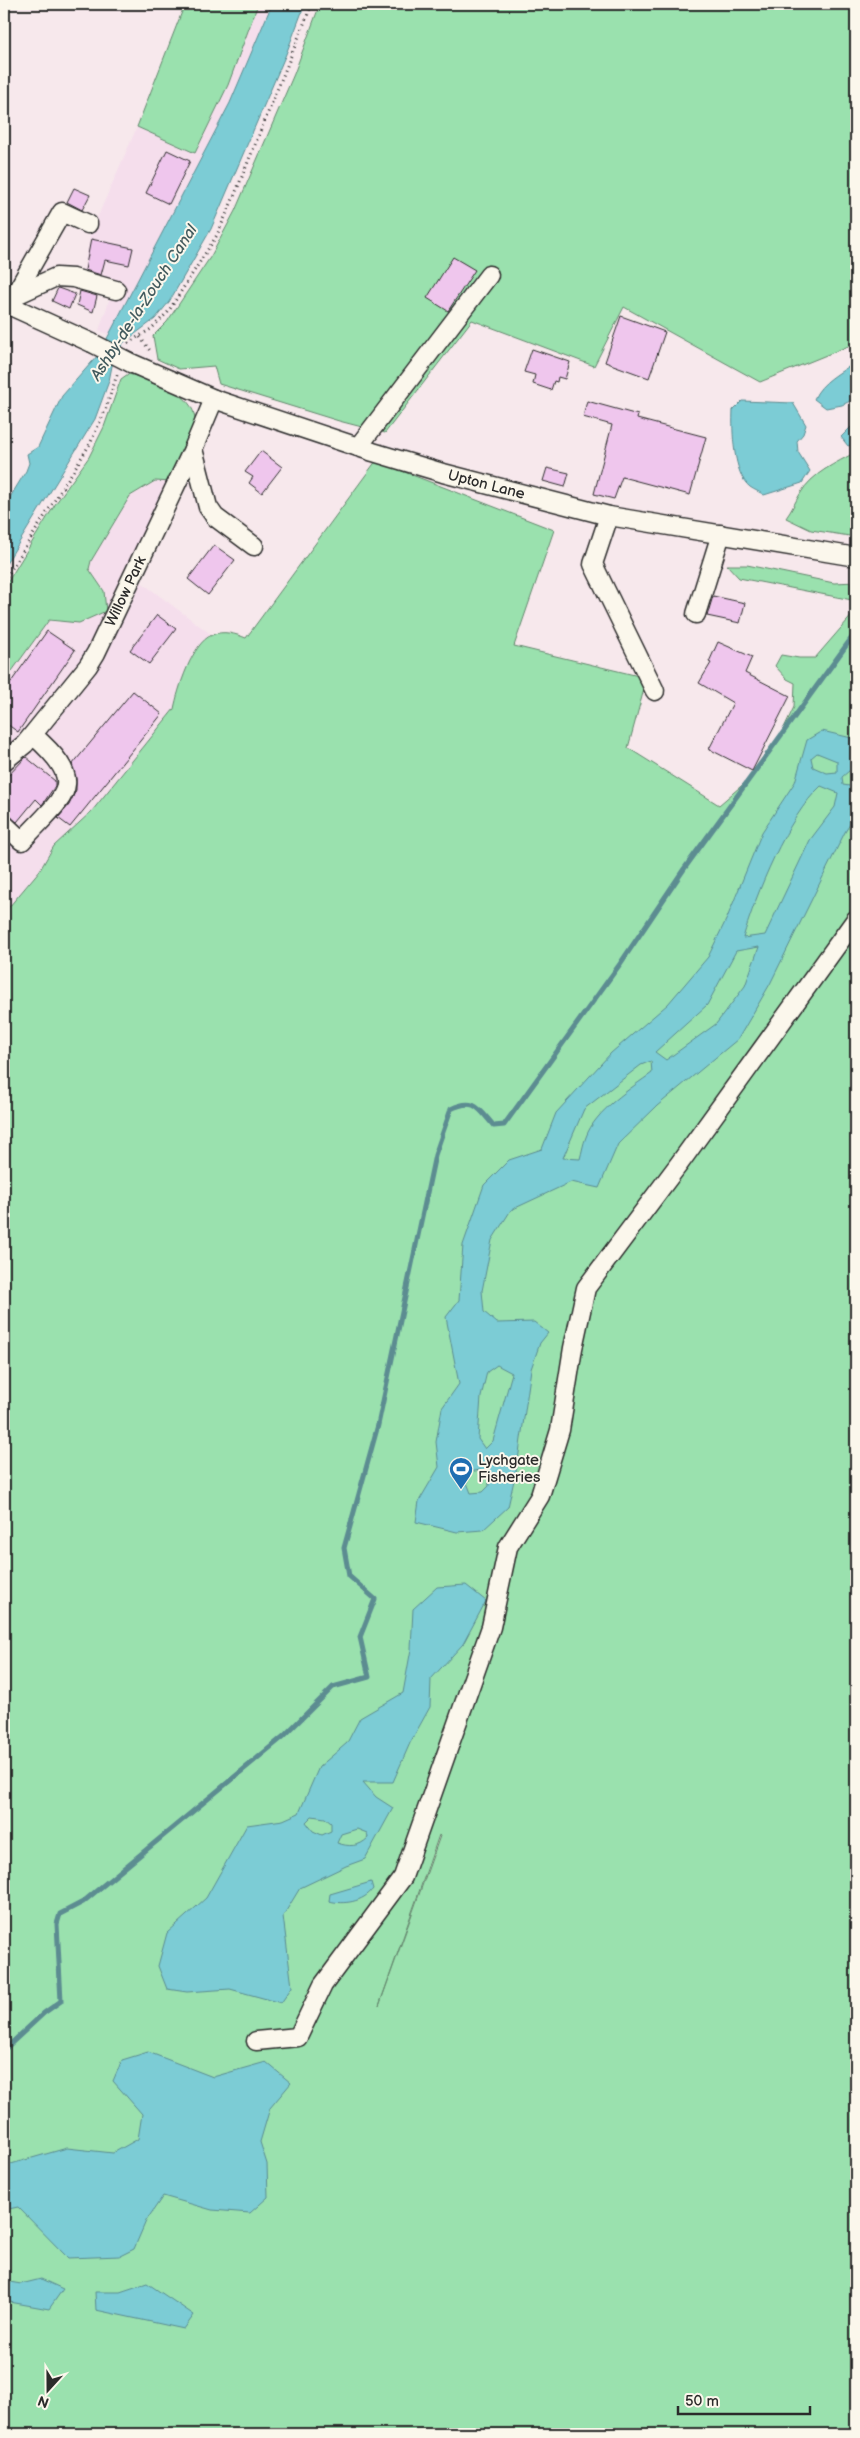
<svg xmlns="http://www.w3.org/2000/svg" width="860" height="2438" viewBox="0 0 860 2438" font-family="'Balsamiq Sans',sans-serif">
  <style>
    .built { fill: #f5deec }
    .green { fill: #9ae1ae; stroke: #62866c; fill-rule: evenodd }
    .water { fill: #7bccd5; stroke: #5b8c91; fill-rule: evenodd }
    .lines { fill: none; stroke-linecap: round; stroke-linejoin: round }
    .stream { stroke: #5b8c91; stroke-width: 5 }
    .building { fill: #efc6ed; stroke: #2b2b2b }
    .minor-casing { stroke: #2b2b2b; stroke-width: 21 }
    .path { stroke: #2b2b2b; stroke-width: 3; stroke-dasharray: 1 4; stroke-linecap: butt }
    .minor { stroke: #fbf7ec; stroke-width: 18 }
    .minor-bridge-casing { stroke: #2b2b2b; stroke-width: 21; stroke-linecap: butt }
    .minor-bridge { stroke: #fbf7ec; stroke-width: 18 }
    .labels { text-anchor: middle; stroke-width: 4; stroke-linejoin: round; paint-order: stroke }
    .street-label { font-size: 15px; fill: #2b2b2b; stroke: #fbf7ec }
    .poi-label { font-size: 15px; fill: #2b2b2b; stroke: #fbf7ec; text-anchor: start }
    .water-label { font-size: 16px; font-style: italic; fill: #435b5e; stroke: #fbf7ec }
  </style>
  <rect width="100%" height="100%" fill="#f7e8ec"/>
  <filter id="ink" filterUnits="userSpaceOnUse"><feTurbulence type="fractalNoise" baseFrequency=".02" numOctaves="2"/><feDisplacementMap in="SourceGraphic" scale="10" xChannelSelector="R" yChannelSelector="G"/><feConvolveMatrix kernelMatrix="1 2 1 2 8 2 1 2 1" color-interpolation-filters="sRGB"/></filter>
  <g filter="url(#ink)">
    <!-- built -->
    <g class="built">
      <path d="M258 4H272L230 103 109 335 99 330 110 298 97 295 65 281 82 275 91 232 137 127 195 153 228 85Z"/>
      <path d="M175 474 190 480 137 579 212 635 194 652 177 694 174 709 92 811 54 846 40 870 4 913V682L49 620 59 623 104 591 89 569 91 561 130 496 155 481 172 482Z"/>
    </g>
    <!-- green -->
    <g class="green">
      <path d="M185 4H258L228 85 195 153 137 127Z"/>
      <path d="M320 4H856V343L760 382 624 307 594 366 472 320 385 433 339 421 219 384 214 366 179 369 157 359 153 336 167 322 211 256 235 211 294 74Z"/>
      <path d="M128 374C151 379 195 392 195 421 195 432 177 470 172 482L155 481 130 496 91 561 89 569 104 591 106 611 79 623 49 620 4 682V588L56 503 89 457 104 427 121 379Z"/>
      <path d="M856 452V537L811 530 786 518C792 510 795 502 800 494 812 473 836 463 856 452Z"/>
      <path d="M376 461 554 530 514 646 647 678 628 748 719 805 747 781 781 734 794 707 795 683 787 679 775 666 781 655 799 658H815L854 613 852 600 739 578 727 565H747L834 583 856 582V2434H4V913L40 870 54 846 92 811 174 709C178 689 192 643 212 635 223 630 236 634 246 638ZM439 1835 440 1836 379 2006Z"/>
    </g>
    <!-- water -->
    <g class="water">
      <path d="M272 4H305L286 54 211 229 169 302 155 319 123 343 113 361 109 381 95 419 4 567V507L26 471 29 463 27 454 38 447 62 396 99 354 230 103Z"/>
      <path d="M856 362V401L852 400 842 405 826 408 814 399C821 382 841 372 856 362Z"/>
      <path d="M742 401 793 403 806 425 803 434 797 441 798 452 810 471 802 483 764 495C760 492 754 490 750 487 733 474 732 430 733 410Z"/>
      <path d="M856 422V443L848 446 841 437Z"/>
      <path d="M822 731 856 739V770L849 771 842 777 843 785 856 787V815L845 832 770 984 738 1039 657 1106 618 1144 599 1188 571 1182 511 1210 492 1240 482 1291 484 1312 497 1323 534 1322 548 1333 540 1343 531 1369 517 1467 508 1507 483 1530 457 1532 416 1522 419 1501 439 1467 436 1442 442 1408 459 1384 446 1317 459 1300 463 1245 484 1185 509 1160 542 1149 556 1113 611 1053 668 1004 708 957 727 918 762 832 795 782 807 740ZM817 753 837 761V772L827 773 813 767 811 758ZM821 786 838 793 835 807 810 840 765 935 743 938C756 894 787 817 821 786ZM759 947 745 986 716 1024 666 1060 655 1052 707 1005 736 951ZM651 1061 652 1073C631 1088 595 1111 586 1137 583 1144 582 1152 580 1159L563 1158 584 1109 641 1065ZM497 1365 512 1373 493 1441 485 1449 478 1439 481 1397 487 1372ZM480 1470 488 1475 489 1486 483 1492 471 1493 466 1480 470 1472Z"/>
      <path d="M466 1585 486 1601 463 1644 431 1679 430 1707 410 1743 393 1782H363L376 1797 393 1808 365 1859 346 1866 300 1888 283 1916 292 1987 281 2003 230 1989 187 1992 167 1989 158 1966 167 1933 206 1898 247 1825 283 1820 299 1813 319 1767 347 1743 360 1718 403 1693 411 1649 413 1609 437 1587ZM312 1816 325 1818 331 1823V1831L322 1835 313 1831 306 1822ZM357 1829 367 1833 368 1838C359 1847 349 1847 337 1843L341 1834Z"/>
      <path d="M371 1882 373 1889C363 1902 344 1905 329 1901L330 1894Z"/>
      <path d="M148 2052 213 2077 266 2062 291 2083 270 2108 260 2142 267 2164 268 2197 250 2213 212 2210 163 2196 146 2221 134 2249 120 2256 68 2258 18 2207 4 2210V2166L67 2148 113 2153 138 2139 142 2114 113 2081 122 2060Z"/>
      <path d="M41 2279 63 2289 49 2309 4 2301V2281L21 2284Z"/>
      <path d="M147 2283 194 2315 184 2329 96 2310 95 2292H120Z"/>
    </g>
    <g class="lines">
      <!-- stream -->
      <path class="stream" d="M4 2050 44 2013 61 2001 57 1924 60 1914 83 1902 284 1736 333 1687 369 1677 360 1637 375 1599 349 1576 344 1548 378 1425 435 1155 451 1109C475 1097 479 1109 494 1126L504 1125 620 964 684 869 856 632"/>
    </g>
    <!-- building -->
    <g class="building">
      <path d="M167 150 190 161 169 204 146 193Z"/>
      <path d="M74 188 90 195 82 210 67 202Z"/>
      <path d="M91 239 133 248 129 265 105 260 101 275 85 270Z"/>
      <path d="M453 257 475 270 448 311 427 298Z"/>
      <path d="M58 288 75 294 69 309 52 301Z"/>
      <path d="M80 291 97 296 93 312 77 305Z"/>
      <path d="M621 316 665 332 649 378 605 362Z"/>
      <path d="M532 349 570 362 565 379 558 377 557 382 554 381 551 390 533 384 535 375 524 372Z"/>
      <path d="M587 401 638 415 637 419 706 437 690 495 622 477 614 499 594 494 612 425 583 417Z"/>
      <path d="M261 451 282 467 262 493 249 483 253 477 245 472Z"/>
      <path d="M547 468 569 473 565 487 543 481Z"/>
      <path d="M214 545 235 560 208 595 188 579Z"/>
      <path d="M713 596 745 603 740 623 707 616Z"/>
      <path d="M157 615 176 629 149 664 130 650Z"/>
      <path d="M47 631 75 650 18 732 4 722V692Z"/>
      <path d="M718 642 752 657 745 673 790 696 752 771 709 749 733 703 699 683 711 663 709 662Z"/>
      <path d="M133 691 162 714 70 827 58 818 69 805 76 790V779L72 765Z"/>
      <path d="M26 757 55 781V786L42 805 36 799 17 822 4 814V780Z"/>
    </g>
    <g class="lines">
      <!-- minor casing -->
      <g class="minor-casing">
        <g id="minor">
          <path d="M14 296 56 277 73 278 116 290"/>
          <path d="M4 303 92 343"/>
          <path d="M9 305 62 212 88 224"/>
          <path id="s1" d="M131 363 214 399 373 452 443 473 609 516 856 557"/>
          <path d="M358 447 489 275"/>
          <path d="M193 449 208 507 215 517 254 546"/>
          <path d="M609 516 593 564 655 691"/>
          <path d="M696 614 721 534"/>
          <path id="s2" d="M4 761 25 744 88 666 96 653 193 449 214 399"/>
          <path d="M4 824 22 841C65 794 90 785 33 735"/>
          <path d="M256 2041 298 2037 323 1985 403 1877 491 1627 508 1547 540 1496 560 1430 573 1348 586 1288 679 1164 856 919"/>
        </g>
      </g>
      <!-- path -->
      <g class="path">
        <path d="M140 337 151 352"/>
        <path d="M128 343 151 329 168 312 217 235 233 199 312 4"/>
        <path d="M4 581 90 444 105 411 117 375"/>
      </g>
      <!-- minor -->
      <use href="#minor" class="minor"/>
      <!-- minor-bridge casing -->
      <g class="minor-bridge-casing">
        <path id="minor-bridge" d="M92 343 131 363"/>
      </g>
      <!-- minor-bridge -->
      <use href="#minor-bridge" class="minor-bridge"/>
    </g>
  </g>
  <!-- icons -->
  <defs>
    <g id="stadium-pin" transform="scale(1.25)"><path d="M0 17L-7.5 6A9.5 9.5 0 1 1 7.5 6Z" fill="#1f6fb2" stroke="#fbf7ec"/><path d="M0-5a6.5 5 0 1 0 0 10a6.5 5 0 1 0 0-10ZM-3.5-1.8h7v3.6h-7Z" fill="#fff"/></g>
  </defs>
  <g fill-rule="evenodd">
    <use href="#stadium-pin" x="461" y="1469"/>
  </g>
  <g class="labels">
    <!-- street labels -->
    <g class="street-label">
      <text dy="5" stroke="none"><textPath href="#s1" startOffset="376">Upton Lane</textPath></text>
      <text dy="5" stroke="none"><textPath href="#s2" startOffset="211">Willow Park</textPath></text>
    </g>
    <!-- poi labels -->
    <g class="poi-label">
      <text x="478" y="1465">Lychgate<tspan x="478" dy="17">Fisheries</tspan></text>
    </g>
    <!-- water labels -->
    <g class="water-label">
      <text transform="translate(143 302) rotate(-57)" y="6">Ashby-de-la-Zouch Canal</text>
    </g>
  </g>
  <!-- margin -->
  <rect width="860" height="2438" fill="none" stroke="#fbf7ec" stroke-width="20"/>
  <rect x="10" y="10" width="840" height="2418" fill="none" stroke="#2b2b2b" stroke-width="2" filter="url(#ink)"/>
  <!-- north arrow -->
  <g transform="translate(48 2390) rotate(201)" stroke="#fbf7ec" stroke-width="4" paint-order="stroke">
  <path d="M0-4L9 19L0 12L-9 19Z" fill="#2b2b2b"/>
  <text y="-8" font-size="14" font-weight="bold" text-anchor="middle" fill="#2b2b2b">N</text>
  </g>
  <!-- scale -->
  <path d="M678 2406v8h132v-8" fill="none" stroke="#2b2b2b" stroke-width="2.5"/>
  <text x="685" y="2406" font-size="15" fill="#2b2b2b" stroke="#fbf7ec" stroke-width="4" paint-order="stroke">50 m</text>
</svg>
